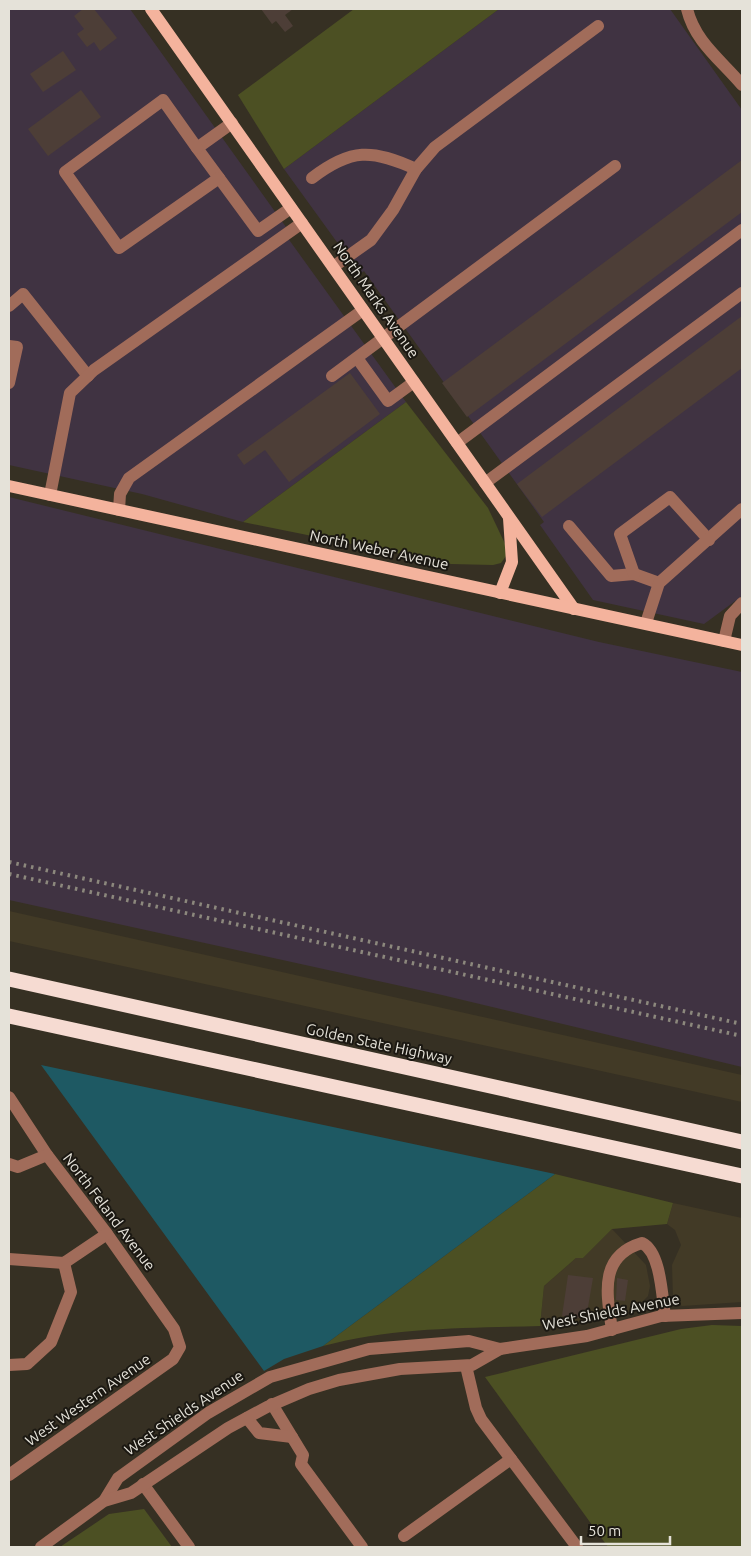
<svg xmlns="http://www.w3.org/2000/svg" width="751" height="1556" viewBox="0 0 751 1556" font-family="Ubuntu,sans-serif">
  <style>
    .built { fill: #423a26 }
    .industrial { fill: #403342 }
    .green { fill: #4c5023 }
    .water { fill: #1e5963 }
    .building { fill: #4d3e37 }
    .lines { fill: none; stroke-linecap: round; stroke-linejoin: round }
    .minor { stroke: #a16c5a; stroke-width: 12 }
    .major { stroke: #f4b39d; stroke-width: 12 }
    .highway { stroke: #f6dbd2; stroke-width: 15 }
    .rail { stroke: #8c887d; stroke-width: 4; stroke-dasharray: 2.5 5; stroke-linecap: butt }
    .labels { text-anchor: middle; stroke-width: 4; stroke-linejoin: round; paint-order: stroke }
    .street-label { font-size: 15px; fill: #e5e2d9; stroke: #1b1812 }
  </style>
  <rect width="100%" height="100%" fill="#363023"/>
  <!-- built -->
  <g class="built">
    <path d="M9 911 742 1075V1102L9 941Z"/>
    <path d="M673 1203 742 1218V1302L682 1306 673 1299 672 1265 681 1245 675 1230 667 1224Z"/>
    <path d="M612 1229 646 1265 650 1286 648 1296 635 1309 624 1315 600 1320 540 1326 544 1286 576 1258H583Z"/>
  </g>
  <!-- industrial -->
  <g class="industrial">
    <path d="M9 9H130L286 227 282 230 406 402 243 522 142 494 9 465Z"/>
    <path d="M499 9H670L742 110V596L704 624 593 600 540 525 544 522 440 377 364 271 360 274 284 169Z"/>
    <path d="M9 497 599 642 742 672V1067L442 995 9 900Z"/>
  </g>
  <!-- green -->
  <g class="green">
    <path d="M354 9H499L284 169 238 95Z"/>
    <path d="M406 402 488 508 507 548 506 556 501 563 493 565 451 564 243 522Z"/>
    <path d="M555 1174 673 1203 667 1224 612 1229 583 1258H576L544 1286 540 1326C467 1328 394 1327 323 1346Z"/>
    <path d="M712 1325 742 1326V1547H608L485 1377 681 1329Z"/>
    <path d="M144 1509 172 1547H60L109 1514Z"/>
  </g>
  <!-- water -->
  <path class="water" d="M41 1065 555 1174 323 1346 284 1359 264 1371Z"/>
  <!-- building -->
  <g class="building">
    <path d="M83 9H94L117 38 100 51 94 42 87 47 77 34 84 29 74 16Z"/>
    <path d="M261 9H293L285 15 293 26 285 32 276 21 272 24Z"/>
    <path d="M63 51 76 70 43 92 30 74Z"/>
    <path d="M81 90 101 117 48 156 28 129Z"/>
    <path d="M742 160V212L467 417 442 383Z"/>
    <path d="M742 316V368L542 517 517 484Z"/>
    <path d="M350 373 380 414 289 482 265 450 244 465 237 455Z"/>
    <path d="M568 1275 593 1278 586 1319 562 1316Z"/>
    <path d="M617 1278 628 1280 625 1301 616 1300Z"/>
  </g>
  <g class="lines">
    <!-- minor -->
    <g class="minor">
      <path d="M687 9C695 42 721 60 742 85"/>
      <path d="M232 123 197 148 258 231 291 208"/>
      <path d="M197 148 163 100 65 172 119 248 219 178"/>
      <path d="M312 178C351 148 372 149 416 169"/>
      <path d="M333 267 371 240 393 210 416 169 435 147 598 26"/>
      <path d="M9 306 23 294 88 376"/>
      <path d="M9 346 17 347 9 383"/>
      <path d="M357 358 388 401 414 382"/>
      <path d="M332 376 615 166"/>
      <path d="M457 443 742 230"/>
      <path d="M485 483 742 293"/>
      <path d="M50 495 70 393 94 370 302 223"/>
      <path d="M119 510 120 494 129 478 363 310"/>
      <path d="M569 526 611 576 634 574 659 583"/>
      <path d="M634 574 620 534 670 497 709 540"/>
      <path d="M646 623 659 583 742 509"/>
      <path d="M724 641 730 616 742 603"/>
      <path d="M9 1097 47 1155 107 1234 174 1329 180 1347 173 1359 9 1475"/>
      <path d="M9 1164 18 1167 47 1155"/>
      <path d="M9 1259 64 1263 107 1234"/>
      <path d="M612 1330C607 1295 598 1256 642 1243 661 1252 662 1297 665 1316"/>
      <path d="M9 1365 27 1364 51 1342 71 1292 64 1263"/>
      <path d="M466 1366 476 1408 481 1419 577 1547"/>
      <path d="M272 1404 303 1455 301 1464 362 1547"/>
      <path d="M247 1418 259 1433 292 1437"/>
      <path d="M143 1484 189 1547"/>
      <path d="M104 1501 118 1478 208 1413 270 1377 369 1349 469 1341 500 1349"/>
      <path d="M404 1536 511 1459"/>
      <path d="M41 1547 104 1501 131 1493 228 1428 267 1407 309 1389 339 1380 400 1369 472 1365 500 1349 587 1336 661 1316 742 1313"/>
    </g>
    <!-- major -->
    <g class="major">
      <path d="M151 9 574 609"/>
      <path d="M9 486 742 645"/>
      <path d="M500 593 512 562 509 518"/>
    </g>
    <!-- highway -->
    <g class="highway">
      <path d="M9 979 742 1142"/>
      <path d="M9 1016 742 1176"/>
    </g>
    <!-- rail -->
    <g class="rail">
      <path d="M9 862 742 1024"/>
      <path d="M9 874 742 1036"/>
    </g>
  </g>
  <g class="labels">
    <!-- street labels -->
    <g class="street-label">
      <text transform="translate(376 300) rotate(55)" y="5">North Marks Avenue</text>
      <text transform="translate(379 550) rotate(12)" y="5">North Weber Avenue</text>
      <text transform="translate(379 1044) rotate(12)" y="5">Golden State Highway</text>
      <text transform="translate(109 1212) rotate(53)" y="5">North Feland Avenue</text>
      <text transform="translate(611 1312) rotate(-11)" y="5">West Shields Avenue</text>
      <text transform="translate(88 1400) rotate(-35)" y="5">West Western Avenue</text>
      <text transform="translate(184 1413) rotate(-34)" y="5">West Shields Avenue</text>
    </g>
  </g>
  <!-- border -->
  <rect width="751" height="1556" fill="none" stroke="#e5e2d9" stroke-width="20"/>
  <!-- scale -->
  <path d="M581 1536v8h89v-8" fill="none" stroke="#e5e2d9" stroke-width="2.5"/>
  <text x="588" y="1536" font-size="15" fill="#e5e2d9" stroke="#1b1812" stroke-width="4" paint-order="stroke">50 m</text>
</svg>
